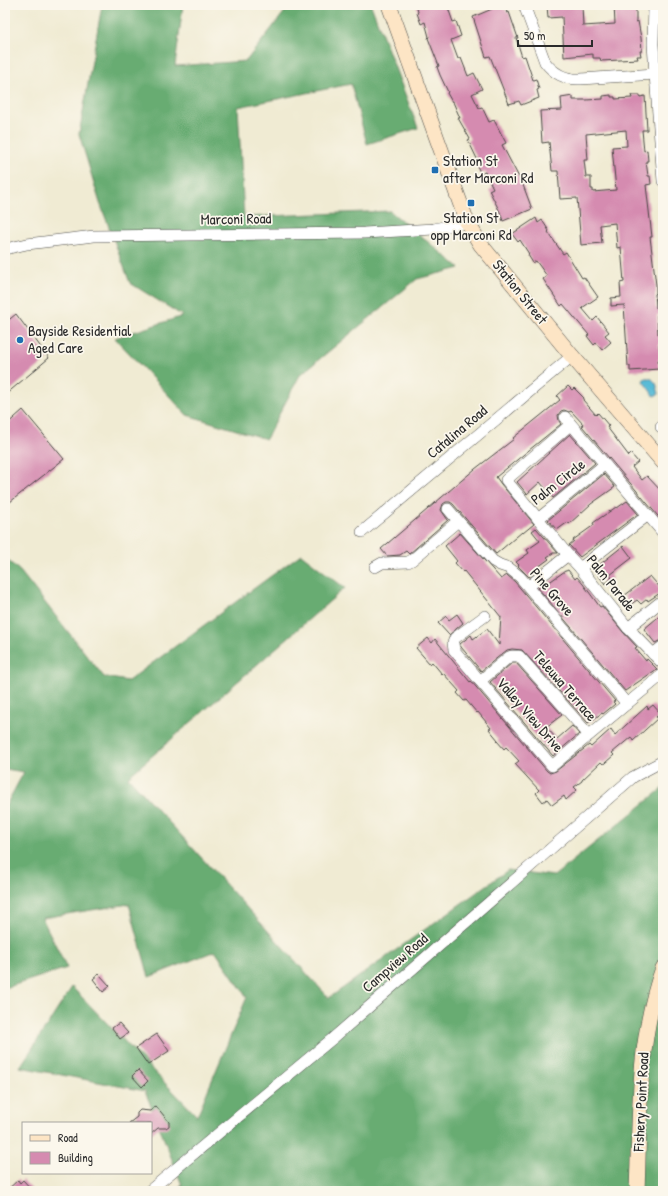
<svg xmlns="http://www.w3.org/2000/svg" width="668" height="1196" viewBox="0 0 668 1196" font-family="'Patrick Hand',sans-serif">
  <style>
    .forest { fill: #68ac72; stroke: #4a6c4e }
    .water { fill: #59bbd7; stroke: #427381 }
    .building { fill: #d58bb0; fill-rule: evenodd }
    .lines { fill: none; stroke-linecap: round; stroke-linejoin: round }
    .street-casing { stroke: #494844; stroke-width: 12 }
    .secondary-casing { stroke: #494844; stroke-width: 16 }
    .street { stroke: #fff; stroke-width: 11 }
    .secondary { stroke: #fde5c5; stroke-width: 15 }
    .poi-dot { fill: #1f6fb2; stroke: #fbf7ec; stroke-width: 1.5 }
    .labels { text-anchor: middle; stroke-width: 3.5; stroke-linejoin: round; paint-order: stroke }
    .poi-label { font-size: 15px; fill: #2b2b2b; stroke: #fbf7ec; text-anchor: start }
    .street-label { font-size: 15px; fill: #2b2b2b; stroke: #fbf7ec }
  </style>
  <rect width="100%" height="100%" fill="#fbf7ec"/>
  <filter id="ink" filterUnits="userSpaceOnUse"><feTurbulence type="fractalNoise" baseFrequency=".025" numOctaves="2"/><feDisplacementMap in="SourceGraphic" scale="8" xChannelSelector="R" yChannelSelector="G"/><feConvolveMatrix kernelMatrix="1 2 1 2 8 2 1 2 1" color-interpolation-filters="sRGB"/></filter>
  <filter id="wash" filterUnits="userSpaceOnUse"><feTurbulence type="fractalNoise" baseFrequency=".012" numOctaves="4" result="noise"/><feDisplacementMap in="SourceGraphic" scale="16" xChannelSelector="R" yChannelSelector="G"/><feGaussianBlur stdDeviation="0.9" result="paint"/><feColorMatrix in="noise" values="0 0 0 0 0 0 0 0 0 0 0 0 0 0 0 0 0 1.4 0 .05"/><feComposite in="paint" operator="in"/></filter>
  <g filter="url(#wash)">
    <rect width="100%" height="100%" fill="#f0ebd3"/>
    <!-- forest -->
    <g class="forest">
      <path d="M102 5H183L175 66 246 61 290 5H371L418 128 367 144 351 84 238 107 244 217 390 211 460 268 417 279 300 375 266 439 187 415 115 338 183 316 130 283 100 203 79 134Z"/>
      <path d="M301 554 345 588 128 777 329 998 508 870 554 876 663 788V1191H176L182 1185 145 1091 20 1067 72 987 197 1116 247 997 215 951 149 977 129 904 42 918 67 968 5 988V807L24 772 5 769V558L20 571 104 677 128 681Z"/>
    </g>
    <!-- water -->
    <path class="water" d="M645 378H651L656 383 659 394 654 396 643 381Z"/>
    <g id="blocks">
      <!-- building -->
      <g class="building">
        <path d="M416 5H447L453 22 456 21 461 36 451 40 458 59 461 58 468 76 474 73 482 89 472 94 479 108 482 107 489 122 494 120 506 143 502 145 523 185 532 209 503 221 500 212 489 190 493 188 485 172 481 174 476 164 479 163 468 140 470 139 458 118H460L453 102H452L447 93 448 92 440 75 437 67 439 66 428 38 429 37 425 22 421 24 417 13 418 12Z"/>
        <path d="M491 5H503L504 10 506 9 507 13 509 12 518 38H516L522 57 525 56 533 80 536 79 539 89 537 90 539 98 521 105 519 101 509 104 490 56 486 57 473 17 492 9Z"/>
        <path d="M547 5H582L583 26 615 24 614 5H636V22L638 21 641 38 642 51H640L641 56H637L638 59 601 61 600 58H593V54L564 57 562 17 548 18Z"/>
        <path d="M611 95V97H615V99L632 98 631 95H640V97L645 96 647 130H642L644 151 647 150 648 161H646L648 176H650L651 184 646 185 652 237H650L656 285V293L655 294 656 308 663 310V315H657L658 334H661L662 341H660V345H659L660 359 658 360 659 369 630 371V366H628L624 305 611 306V298L621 297 620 283 624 282 621 247 617 248 615 223 600 225 602 243 581 245 577 198 560 199 558 171H552L549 142 542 143 540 111 562 110 561 98 573 96V100H586L603 99V96ZM626 130 627 146 612 147 616 190 593 192V189H591V177H586L584 160H588L586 134Z"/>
        <path d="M536 218 538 223 542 220 549 231 548 232 563 254 566 252 582 278 584 277 598 297 582 308 593 321 597 317 609 332 605 335 611 342 602 350 596 343 594 345 587 336 589 335 563 304 561 306 543 279 547 276 536 261 533 263 528 255 529 254 520 240 518 242 512 234Z"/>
        <path d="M16 314 49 358 5 395V323Z"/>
        <path d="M568 386 572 390 574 388 584 398 583 400 596 415 598 413 609 426 607 427 629 456 631 454 638 462 632 467 642 480 647 476 663 493V522L582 426 584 425 571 411 569 412 564 410 561 411 558 415 559 421 561 424 496 477 501 484 534 524 523 533 522 532 496 554 453 504 450 502H446L443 504 441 510 448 520 409 554 406 551 400 555 387 556 381 549 475 469 514 439 513 438 560 400 557 396Z"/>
        <path d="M23 410 64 459 5 506V426Z"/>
        <path d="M570 434 595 463 553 498 540 482 527 494 517 482Z"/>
        <path d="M604 474 615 487 591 504 569 524 568 522 557 530 548 520Z"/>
        <path d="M627 501 638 514 580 557 569 545 574 541 573 540 594 525 593 523 616 507 617 508Z"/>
        <path d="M536 528 558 553H553L547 557 549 559 538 567 539 569 529 577 518 566 519 565 516 562 529 553 527 550 540 541 532 531Z"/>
        <path d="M460 533 501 579 507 575 515 582 615 701 613 702 615 704 603 714 602 713 588 723 522 650 512 649 507 650 481 671 461 647 460 644 471 635 473 639 487 629 499 645 501 617 464 571 463 572 455 563 457 561 445 546Z"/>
        <path d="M623 546 632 558 610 575 612 578 605 584 594 569Z"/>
        <path d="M568 570 575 579 577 577 583 584 600 607 602 606 623 632 637 647 635 648 646 661 647 659 657 669 625 691 538 588 547 581 548 583 565 571H566Z"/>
        <path d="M650 576 663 591 648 601 647 599 641 604 637 600 630 605 624 596Z"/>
        <path d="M663 613V639L655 643 644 629Z"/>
        <path d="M457 614 463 623 449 635 438 623 446 616 449 620Z"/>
        <path d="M428 638 432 643 435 639 470 682 471 681 547 771 550 773 556 771 589 745 591 747 611 729 615 735 647 706 648 709 653 705 660 713 656 717 658 718 633 741 631 737 612 753 614 755 605 763 603 764 601 762 582 780V781L574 787 577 790 566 800 564 796 552 805 547 799 543 802 536 793 539 790 515 764 519 761 506 747 504 749 497 741 498 740 489 729 491 728 478 712 477 713 466 700 464 701 457 693 459 691 443 673 442 674 432 662 430 664 416 648Z"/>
        <path d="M512 663H516L562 715 546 727 557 739 572 726 579 734 553 756 490 682Z"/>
        <path d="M99 974 110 986 103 992 93 979Z"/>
        <path d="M119 1023 128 1033 120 1039 112 1028Z"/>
        <path d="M157 1034 169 1051 148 1065 136 1048Z"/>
        <path d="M138 1070 148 1081 142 1087 132 1076Z"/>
        <path d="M156 1106 169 1122V1126L166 1128H158L151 1134V1123H129L137 1117V1113L140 1110 150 1111Z"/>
        <path d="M18 1180 20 1183 23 1180 33 1191H6Z"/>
      </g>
    </g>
  </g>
  <g filter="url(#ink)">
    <use href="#blocks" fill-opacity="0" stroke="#494844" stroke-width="1"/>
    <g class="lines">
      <!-- street casing -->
      <g class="street-casing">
        <g id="street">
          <path d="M524 5 545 62C554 74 565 80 581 79L655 74"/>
          <path d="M654 5 653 44 655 74 663 181"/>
          <path d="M5 249 27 244 94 236 364 233 434 229 467 222"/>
          <path d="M565 417 663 533"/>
          <path d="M570 425 506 480 568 555 580 568 628 628 663 664"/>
          <path d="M661 427 663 426"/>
          <path d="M448 509 493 561 500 565 509 568 520 577 627 704"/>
          <path d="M538 519 604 465"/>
          <path d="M362 532 572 356"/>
          <path d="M375 567 382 563 408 562 412 560 458 521"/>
          <path d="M580 568 648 515"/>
          <path d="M529 586 568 555"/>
          <path d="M485 616 455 638 453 643 454 650 552 766 663 674"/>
          <path d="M628 628 663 600"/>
          <path d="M653 654 663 646"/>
          <path d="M480 681 509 657 512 656H519L589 735"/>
          <path d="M149 1191 332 1039 633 777 663 761"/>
        </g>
      </g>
      <!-- secondary casing -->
      <g class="secondary-casing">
        <g id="secondary">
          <path d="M389 5 467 222 481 245 572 356 663 462"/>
          <path d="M637 1191C640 1116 637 1039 663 968"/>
        </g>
      </g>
      <!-- street -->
      <use href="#street" class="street"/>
      <!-- secondary -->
      <use href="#secondary" class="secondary"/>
    </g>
  </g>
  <!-- markers -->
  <g class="poi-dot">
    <rect x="431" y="166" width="8" height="8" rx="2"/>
    <rect x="467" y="199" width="8" height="8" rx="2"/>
    <circle cx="20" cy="340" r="4"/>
  </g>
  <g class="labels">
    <!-- poi labels -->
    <g class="poi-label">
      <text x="443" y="166">Station St<tspan x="443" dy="17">after Marconi Rd</tspan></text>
      <text x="471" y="223" text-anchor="middle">Station St<tspan x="471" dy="17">opp Marconi Rd</tspan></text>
      <text x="28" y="336">Bayside Residential<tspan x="28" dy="17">Aged Care</tspan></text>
    </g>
    <!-- street labels -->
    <g class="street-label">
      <text transform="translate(236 219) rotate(-1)" y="5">Marconi Road</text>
      <text transform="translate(520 292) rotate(51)" y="5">Station Street</text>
      <text transform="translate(457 432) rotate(-40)" y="5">Catalina Road</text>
      <text transform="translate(558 482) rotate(-38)" y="5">Palm Circle</text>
      <text transform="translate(611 583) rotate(51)" y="5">Palm Parade</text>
      <text transform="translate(552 592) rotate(49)" y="5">Pine Grove</text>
      <text transform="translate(565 686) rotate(49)" y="5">Teleuwa Terrace</text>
      <text transform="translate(530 715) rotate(49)" y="5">Valley View Drive</text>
      <text transform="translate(395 963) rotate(-41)" y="5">Campview Road</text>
      <text transform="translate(641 1102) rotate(-87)" y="5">Fishery Point Road</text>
    </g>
  </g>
  <!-- margin -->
  <rect width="668" height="1196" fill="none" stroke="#fbf7ec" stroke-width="20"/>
  <!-- legend -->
  <rect x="22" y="1122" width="130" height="52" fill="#fbf7ec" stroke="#a8a59f"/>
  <rect x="30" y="1135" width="20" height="6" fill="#fde5c5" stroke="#a8a59f"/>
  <text x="58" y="1142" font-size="12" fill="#2b2b2b">Road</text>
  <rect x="30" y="1152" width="20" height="12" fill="#d58bb0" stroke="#a8a59f"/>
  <text x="58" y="1162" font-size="12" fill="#2b2b2b">Building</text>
  <!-- scale -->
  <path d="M518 40v6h74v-6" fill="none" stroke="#2b2b2b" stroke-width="2"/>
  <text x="524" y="40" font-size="12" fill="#2b2b2b" stroke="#fbf7ec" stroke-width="3" paint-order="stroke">50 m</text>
</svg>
